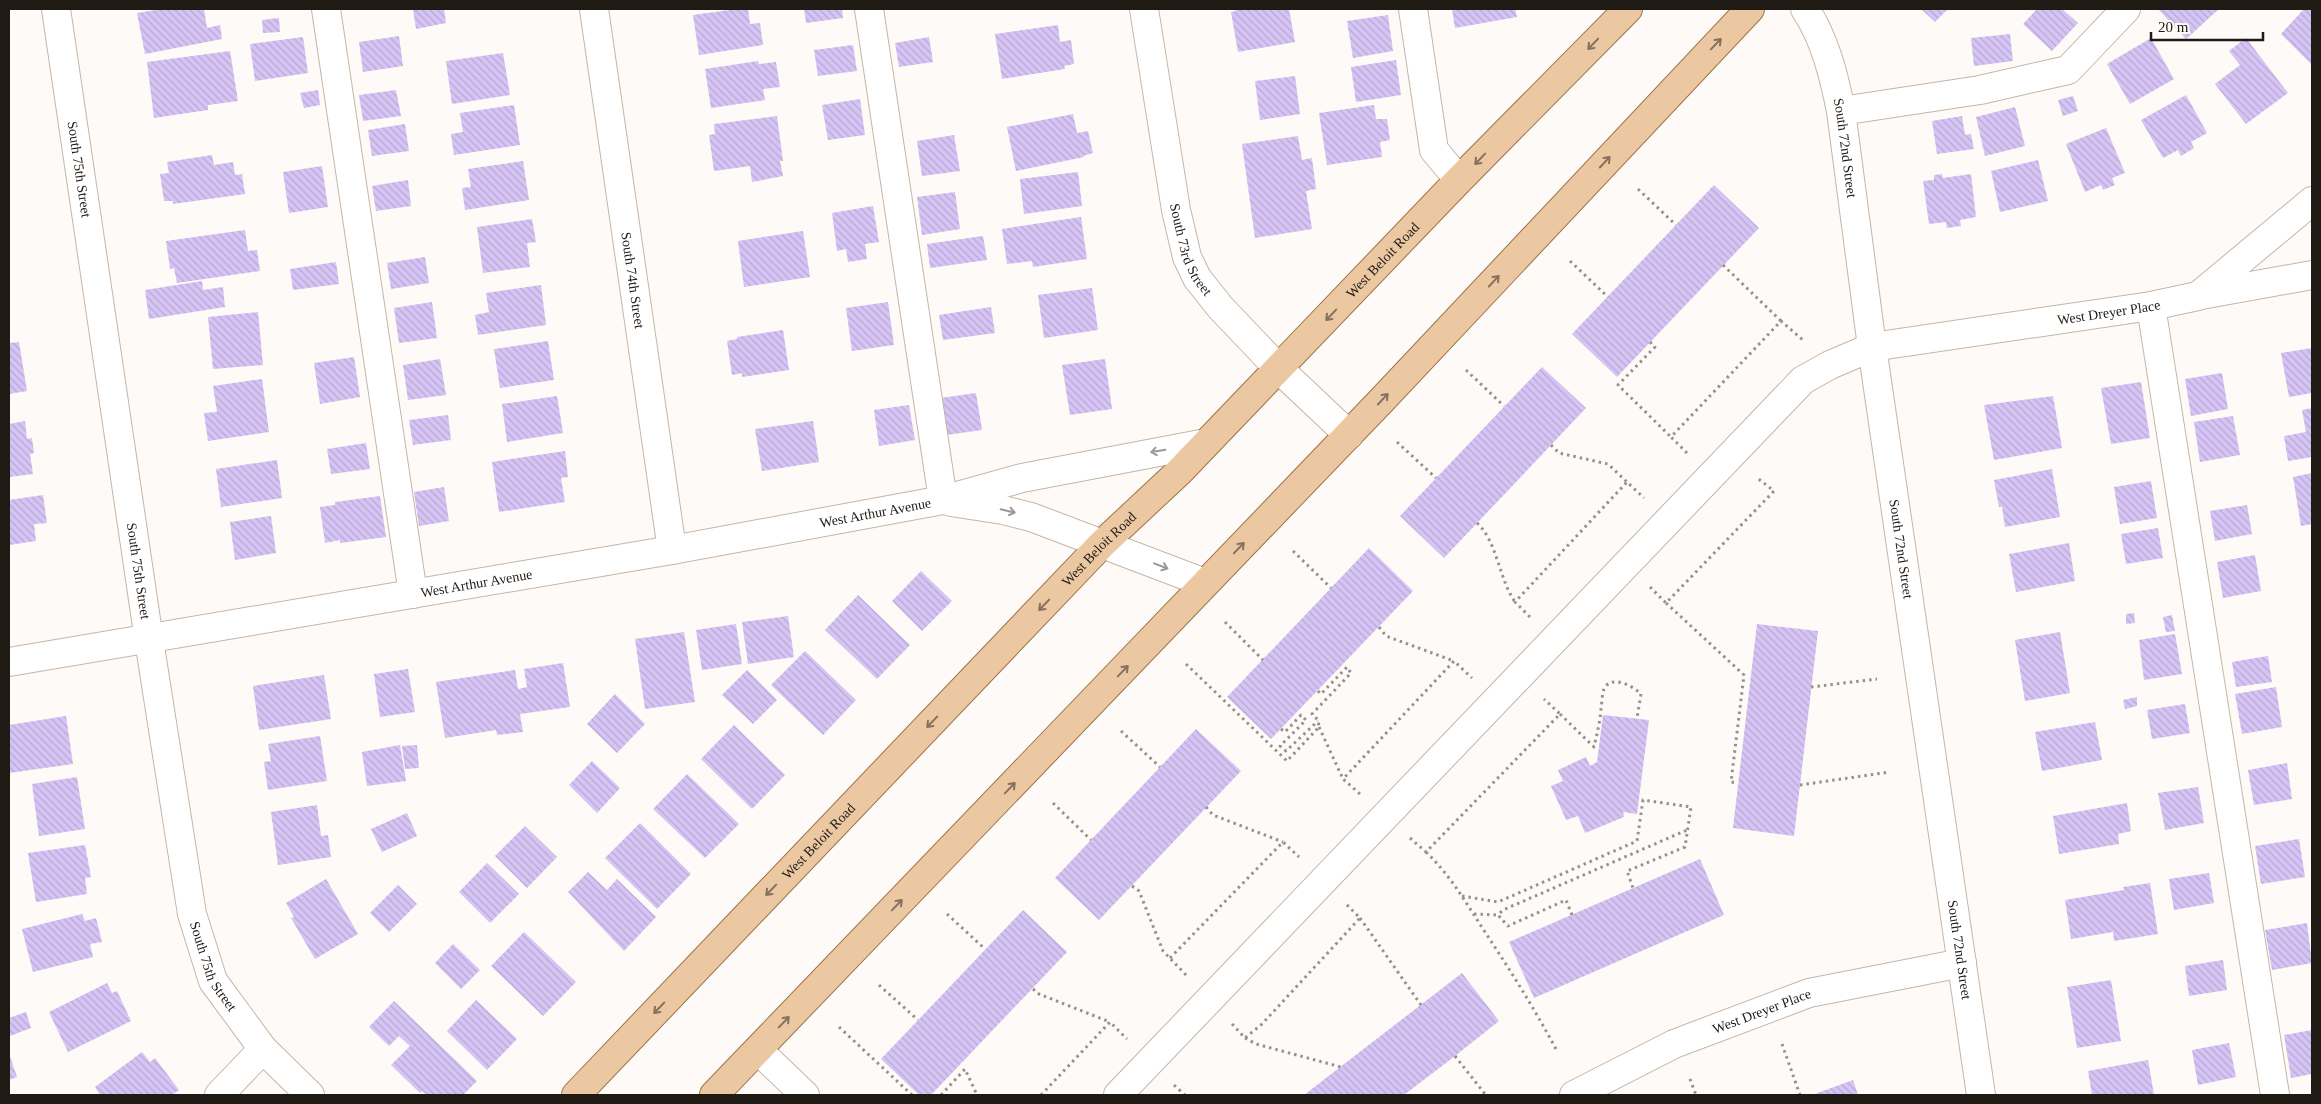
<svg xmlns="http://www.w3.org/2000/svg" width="2321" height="1104" viewBox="0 0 2321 1104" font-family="'Times New Roman',serif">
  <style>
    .building { fill: url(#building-back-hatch) }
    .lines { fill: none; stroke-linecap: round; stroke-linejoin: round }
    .minor-casing { stroke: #c5b6a7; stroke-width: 30 }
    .major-casing { stroke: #9c7348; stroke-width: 30 }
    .path { stroke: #96918d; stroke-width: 3; stroke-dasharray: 2.5 4; stroke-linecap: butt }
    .minor { stroke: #fff; stroke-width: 28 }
    .major { stroke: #ecc8a2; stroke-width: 28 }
    .oneway { stroke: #86715c }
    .oneway2 { stroke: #9b9896 }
    .labels { text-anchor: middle; stroke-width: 4.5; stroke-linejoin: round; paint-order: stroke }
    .street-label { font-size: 14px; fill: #201a15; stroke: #fefaf7 }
  </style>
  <defs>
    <pattern id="building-back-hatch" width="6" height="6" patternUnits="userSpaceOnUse" patternTransform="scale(1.25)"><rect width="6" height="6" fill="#d6c4f5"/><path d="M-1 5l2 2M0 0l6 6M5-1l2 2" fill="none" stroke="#b7a8d1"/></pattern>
  </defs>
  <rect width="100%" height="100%" fill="#fefaf7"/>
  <!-- building -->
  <g class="building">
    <path d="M162 9H204L207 28 220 25 222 39 145 54 137 13Z"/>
    <path d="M413 9H444L446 23 416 29Z"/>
    <path d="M737 9H748L750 24 760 23 763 45 699 55 693 15Z"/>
    <path d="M804 9H842L843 18 806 23Z"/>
    <path d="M1236 9H1289L1295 42 1238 52 1231 12 1236 11Z"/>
    <path d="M1452 9H1515L1517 17 1455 28Z"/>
    <path d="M1921 9H1948L1935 22Z"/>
    <path d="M2037 9H2062L2078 23 2052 51 2023 24Z"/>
    <path d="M2158 9H2219L2186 39Z"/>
    <path d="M2301 9H2312L2311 64 2281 34 2303 10Z"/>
    <path d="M1388 15 1393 51 1353 58 1347 21Z"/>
    <path d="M279 18 280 32 263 33 262 20Z"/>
    <path d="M1058 25 1060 42 1071 40 1074 64 1064 66 1065 69 1002 79 995 34Z"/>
    <path d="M2010 34 2013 61 1974 66 1971 38Z"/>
    <path d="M399 36 403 66 363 72 359 42Z"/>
    <path d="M303 37 308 73 255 81 250 44Z"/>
    <path d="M929 37 933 62 899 67 895 43Z"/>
    <path d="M2151 38 2174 79 2130 104 2107 64Z"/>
    <path d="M2246 38 2288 93 2246 124 2215 84 2240 65 2229 51Z"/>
    <path d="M853 45 857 71 818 76 814 50Z"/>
    <path d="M230 51 238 101 208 105V110L154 118 147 62Z"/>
    <path d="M503 53 510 95 452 104 446 61Z"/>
    <path d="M1396 60 1401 95 1356 102 1351 67Z"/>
    <path d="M758 61 759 64 776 62 780 87 763 89 765 100 711 108 705 69Z"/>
    <path d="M1295 76 1300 114 1260 120 1255 81Z"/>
    <path d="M318 90 320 105 304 108 300 93Z"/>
    <path d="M396 90 401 116 363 121 359 95Z"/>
    <path d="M2186 95 2207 133 2191 142 2194 148 2181 156 2178 150 2163 158 2141 120Z"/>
    <path d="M2073 96 2078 111 2063 116 2058 100Z"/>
    <path d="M860 99 865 135 828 140 822 105Z"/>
    <path d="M514 105 520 145 454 155 451 134 463 132 460 113Z"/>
    <path d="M1374 105 1376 119H1387L1390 140 1380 142 1382 157 1327 165 1319 113Z"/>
    <path d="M2015 107 2025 146 1985 156 1976 117Z"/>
    <path d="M1073 114 1077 133 1088 131 1093 153 1083 156 1084 157 1016 171 1007 127Z"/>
    <path d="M777 116 783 161H780L783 176 752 182 750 166 714 171 709 135 715 134 714 124Z"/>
    <path d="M1962 116 1965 135 1971 134 1974 149 1937 154 1932 121Z"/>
    <path d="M405 124 409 151 372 156 368 130Z"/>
    <path d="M2106 128 2125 173 2112 178 2115 185 2103 190 2101 185 2085 192 2066 144Z"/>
    <path d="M954 135 960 171 922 176 917 141Z"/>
    <path d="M1298 136 1302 160 1312 158 1316 189 1306 191 1312 229 1255 238 1242 144Z"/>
    <path d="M212 155 214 165 233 162 235 175 242 174 245 194 173 204V201H164L160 174 169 173 167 162Z"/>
    <path d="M2038 160 2048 201 2000 212 1991 171Z"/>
    <path d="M523 161 529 200 465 210 462 188 471 187 468 169Z"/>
    <path d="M322 166 328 207 289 213 283 172Z"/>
    <path d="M1078 172 1082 206 1024 214 1020 179Z"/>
    <path d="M1942 174 1943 178 1971 174 1976 217 1960 220 1961 226 1947 228 1946 222 1929 224 1923 181 1934 180V175Z"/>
    <path d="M408 180 411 206 376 211 372 186Z"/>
    <path d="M1714 185 1759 228 1617 377 1572 334Z"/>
    <path d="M955 192 960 229 922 235 917 197Z"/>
    <path d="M873 206 879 242 865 244 867 259 848 262 846 249 837 251 832 213Z"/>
    <path d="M1081 217 1087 259 1033 267 1032 261 1007 264 1002 229Z"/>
    <path d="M532 219 536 242 527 243 530 267 483 273 477 227Z"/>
    <path d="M245 230 248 251 257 250 260 271 177 283 174 268 170 269 166 241Z"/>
    <path d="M803 231 810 277 744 287 738 241Z"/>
    <path d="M983 236 987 260 930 268 927 244Z"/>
    <path d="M425 257 429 283 391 289 387 263Z"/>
    <path d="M336 262 339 284 293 290 290 269Z"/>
    <path d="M202 281 203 290 223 287 225 307 149 319 145 290Z"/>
    <path d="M541 285 546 325 478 335 475 315 489 312 486 293Z"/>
    <path d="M1092 288 1098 330 1044 338 1038 295Z"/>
    <path d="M432 302 437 338 399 343 394 308Z"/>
    <path d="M888 302 894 345 852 351 846 308Z"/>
    <path d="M991 307 995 333 943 340 939 315Z"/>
    <path d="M258 312 263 365 213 369 208 317Z"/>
    <path d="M783 330 789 370 742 377V373L732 375 727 341 737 339V337Z"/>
    <path d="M548 341 554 380 500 388 494 349Z"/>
    <path d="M19 342 27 391 9 394V343Z"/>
    <path d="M2312 348V393L2289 397 2281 353Z"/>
    <path d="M354 357 360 397 320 404 314 363Z"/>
    <path d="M440 359 446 395 408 400 403 365Z"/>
    <path d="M1105 359 1112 409 1070 415 1062 365Z"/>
    <path d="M1542 367 1586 408 1444 558 1400 516Z"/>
    <path d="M2222 373 2228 409 2191 416 2185 379Z"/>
    <path d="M262 379 269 432 208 441 204 413 217 412 213 386Z"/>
    <path d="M2141 382 2150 438 2111 444 2101 388Z"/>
    <path d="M976 393 982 430 946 435 941 398Z"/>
    <path d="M557 396 563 433 507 442 502 404Z"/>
    <path d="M2053 396 2062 448 1994 460 1984 405Z"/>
    <path d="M909 405 915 440 879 446 874 410Z"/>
    <path d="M2312 408V457L2288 461 2284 436 2306 432 2302 410Z"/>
    <path d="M448 415 451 440 413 445 409 420Z"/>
    <path d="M2233 416 2240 455 2200 462 2194 422Z"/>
    <path d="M25 421 27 439 32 438 34 453 30 454 33 474 9 477V424Z"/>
    <path d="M813 421 819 462 762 471 755 429Z"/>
    <path d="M366 443 370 469 331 474 327 449Z"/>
    <path d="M565 451 568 477 561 478 565 502 499 512 492 462Z"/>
    <path d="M277 460 282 498 221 507 216 469Z"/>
    <path d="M2052 469 2060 517 2005 527 2002 507H1999L1994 480Z"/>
    <path d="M2312 473V524L2301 526 2293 477Z"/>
    <path d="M2151 481 2157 518 2120 524 2114 487Z"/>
    <path d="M444 487 449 521 419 526 414 492Z"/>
    <path d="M43 495 47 523 34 524 36 541 9 545V500Z"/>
    <path d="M380 496 386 537 340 543V540L325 543 320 507 335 505V502Z"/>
    <path d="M2247 505 2252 534 2215 541 2210 511Z"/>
    <path d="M271 516 276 553 235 560 230 522Z"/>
    <path d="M2158 528 2163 558 2126 564 2121 534Z"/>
    <path d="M2069 543 2075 581 2016 592 2009 554Z"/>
    <path d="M1369 548 1413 591 1271 739 1227 697Z"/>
    <path d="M2255 555 2261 591 2223 598 2217 562Z"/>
    <path d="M921 571 952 601 922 631 892 601Z"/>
    <path d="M858 595 910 645 877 679 825 630Z"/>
    <path d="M2134 613 2135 623 2126 624V614Z"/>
    <path d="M2172 615 2175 631 2166 632 2163 617Z"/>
    <path d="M788 616 794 657 748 664 742 622Z"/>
    <path d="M736 624 742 664 702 670 696 630Z"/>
    <path d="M1757 624 1818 631 1794 836 1733 828Z"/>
    <path d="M684 632 695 702 645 709 635 639Z"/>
    <path d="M2060 632 2070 693 2025 701 2015 640Z"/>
    <path d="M2175 634 2182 674 2144 680 2139 640Z"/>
    <path d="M805 651 856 700 823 735 771 685Z"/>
    <path d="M2268 656 2272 682 2236 687 2232 662Z"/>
    <path d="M563 663 570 707 520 714 523 732 497 735 496 730 445 738 436 682 515 670 518 689 527 687 524 669Z"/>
    <path d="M408 669 415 712 380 717 374 674Z"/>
    <path d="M747 670 777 700 753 724 722 695Z"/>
    <path d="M324 675 331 719 259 730 253 686Z"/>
    <path d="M2276 687 2282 727 2242 734 2235 694Z"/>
    <path d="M615 694 645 724 617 753 587 724Z"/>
    <path d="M2137 697V706L2125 709 2123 700Z"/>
    <path d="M2185 704 2190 733 2152 739 2147 710Z"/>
    <path d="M1603 715 1649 720 1637 814 1623 812 1624 817 1585 833 1578 816 1566 820 1551 786 1563 781 1558 770 1586 757 1590 766 1597 762Z"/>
    <path d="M66 716 73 764 9 773V725Z"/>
    <path d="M2095 722 2102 760 2042 771 2035 732Z"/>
    <path d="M734 725 785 775 752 809 701 759Z"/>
    <path d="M1196 729 1241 771 1099 920 1055 878Z"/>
    <path d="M320 736 327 781 268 790 264 762 271 761 268 744Z"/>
    <path d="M400 745 406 781 367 786 362 752Z"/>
    <path d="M417 745 419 768 405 769 402 746Z"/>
    <path d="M592 761 620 788 597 813 569 785Z"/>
    <path d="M2287 763 2292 799 2254 805 2248 770Z"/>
    <path d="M687 774 739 824 705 858 653 809Z"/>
    <path d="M77 777 85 829 39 836 32 784Z"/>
    <path d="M2198 787 2204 823 2165 830 2158 793Z"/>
    <path d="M2127 803 2131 831 2118 834 2119 844 2059 854 2053 816Z"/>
    <path d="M317 805 321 836 328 835 331 857 278 865 271 812Z"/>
    <path d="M407 813 417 836 382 852 371 829Z"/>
    <path d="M640 823 691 874 657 909 605 858Z"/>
    <path d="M525 826 557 857 527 888 495 856Z"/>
    <path d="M2299 839 2305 877 2261 884 2255 846Z"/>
    <path d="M85 845 91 877 85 878 87 894 36 902 28 853Z"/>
    <path d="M1700 859 1724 915 1534 998 1509 942Z"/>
    <path d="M487 863 519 894 490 923 459 892Z"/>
    <path d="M588 872 607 890 617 879 656 917 624 951 568 892Z"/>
    <path d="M2209 873 2214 903 2174 910 2169 879Z"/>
    <path d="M326 879 358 934 315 959 291 918 294 917 286 903Z"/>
    <path d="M2150 883 2158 934 2114 941 2113 932 2071 939 2065 900 2124 890 2123 887Z"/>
    <path d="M398 885 417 904 389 932 370 913Z"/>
    <path d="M1023 910 1067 952 931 1095H919L881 1059Z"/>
    <path d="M82 914 85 921 96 918 102 942 90 944 93 957 33 972 22 929Z"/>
    <path d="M2307 923 2312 963 2272 970 2265 930Z"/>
    <path d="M524 932 576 982 543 1016 491 966Z"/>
    <path d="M453 944 480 970 461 989 435 963Z"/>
    <path d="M2223 960 2227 990 2189 996 2185 966Z"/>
    <path d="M1462 973 1499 1021 1455 1056 1404 1095H1304Z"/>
    <path d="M2111 980 2121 1041 2077 1048 2067 987Z"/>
    <path d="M107 983 112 993 117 991 131 1021 68 1052 49 1012Z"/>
    <path d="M476 1000 517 1039 487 1070 447 1031Z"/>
    <path d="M394 1001 477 1081 463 1095H427L422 1091 420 1093 391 1065 410 1046 399 1036 389 1046 369 1027Z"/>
    <path d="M26 1012 31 1028 10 1036 9 1018Z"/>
    <path d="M2312 1030V1074L2291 1078 2284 1035Z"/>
    <path d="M2229 1043 2236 1077 2198 1085 2192 1050Z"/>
    <path d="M142 1052 150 1062 155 1058 179 1090 172 1095H100L95 1087Z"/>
    <path d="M9 1053 17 1077 9 1080Z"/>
    <path d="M2148 1060 2154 1095H2092L2088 1071Z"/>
    <path d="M1853 1080 1858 1095H1812Z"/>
  </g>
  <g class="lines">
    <!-- minor casing -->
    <g class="minor-casing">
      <g id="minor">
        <path id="s1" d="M56 9 149 640 192 914 213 981 263 1049 310 1095"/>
        <path d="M326 9 413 594"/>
        <path id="s2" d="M594 9 672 550"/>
        <path d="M869 9 943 500"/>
        <path id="s3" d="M1144 9 1176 210 1187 257 1197 278 1220 307 1279 369 1349 435"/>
        <path d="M1413 9 1434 150 1459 180"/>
        <path id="s4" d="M1805 9C1825 39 1834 76 1841 111L1872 347 1981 1095"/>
        <path d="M1841 111 1980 90 2068 70 2126 9"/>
        <path d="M2201 295 2312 275"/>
        <path d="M2151 306 2275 1095"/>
        <path d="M951 502 1003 510 1031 517 1205 583"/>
        <path id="s5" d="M9 662 672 550 943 500 1022 478 1206 443"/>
        <path d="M758 1050 805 1095"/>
        <path d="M219 1095 263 1049"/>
        <path id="s6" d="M1118 1095 1803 380 1830 365 1872 347 2151 306 2198 296 2312 201"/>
        <path id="s7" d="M1574 1095 1674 1044 1809 993 1962 963"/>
      </g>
    </g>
    <!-- major casing -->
    <g class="major-casing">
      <g id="major">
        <path id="s8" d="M576 1095 1102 544 1179 472 1459 180 1628 9"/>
        <path d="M714 1095 1381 401 1750 9"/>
      </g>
    </g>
    <!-- path -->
    <g class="path">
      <path d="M1638 189 1676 225"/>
      <path d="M1570 261 1608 297"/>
      <path d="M1723 265 1781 321"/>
      <path d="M1650 342 1655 347 1618 385 1671 437"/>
      <path d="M1466 370 1504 406"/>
      <path d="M1397 442 1436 478"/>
      <path d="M1551 445 1559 453 1608 464 1627 482"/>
      <path d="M1687 453 1671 437 1781 321 1804 341"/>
      <path d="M1477 523C1497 541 1499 579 1515 602"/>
      <path d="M1293 551 1331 588"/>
      <path d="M1650 587 1666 603 1774 491 1756 477"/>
      <path d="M1666 603 1744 675 1731 782 1738 783"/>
      <path d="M1530 617 1515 602 1627 482 1644 498"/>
      <path d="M1225 622 1263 660"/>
      <path d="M1379 627 1386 636 1454 661"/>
      <path d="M1186 664 1287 761 1319 727 1318 720 1312 714 1351 673 1347 667 1321 694 1318 691"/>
      <path d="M1811 687 1877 679"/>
      <path d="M1560 714 1594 747C1597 734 1600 722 1601 709 1602 703 1602 694 1604 689 1611 674 1633 686 1641 694L1637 718"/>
      <path d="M1319 727 1343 779"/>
      <path d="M1281 729 1285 732 1301 715 1306 720 1280 746 1286 751 1318 721"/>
      <path d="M1121 731 1160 767"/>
      <path d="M1800 785 1890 772"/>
      <path d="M1360 794 1343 779 1454 661 1472 678"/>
      <path d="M1053 803 1091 840"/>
      <path d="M1206 807 1213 815 1283 842"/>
      <path d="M1410 838 1426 852 1560 714 1544 699"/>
      <path d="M1426 852C1451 876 1466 903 1485 932 1510 970 1534 1008 1556 1049"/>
      <path d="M1132 886 1139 891 1163 951 1187 976"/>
      <path d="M1462 896 1498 902 1637 841 1643 800 1691 807 1685 847 1627 871 1633 888"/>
      <path d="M947 914 985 949"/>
      <path d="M1474 914 1498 915"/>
      <path d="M1572 915 1566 900 1508 926 1498 915 1503 910 1687 830"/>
      <path d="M1360 918 1421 1005"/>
      <path d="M1170 958 1283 842 1299 857"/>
      <path d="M879 985 918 1020"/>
      <path d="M1033 989 1039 994 1110 1022"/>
      <path d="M1232 1024 1245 1038 1262 1024 1360 918 1346 904"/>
      <path d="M839 1027 912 1095"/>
      <path d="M1245 1038 1256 1044 1341 1067"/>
      <path d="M1782 1044 1800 1095"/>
      <path d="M1455 1056 1485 1094"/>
      <path d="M1690 1079 1696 1095"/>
      <path d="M1174 1085 1185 1095"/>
      <path d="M941 1095 965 1069 977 1095"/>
      <path d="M1041 1095 1110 1022 1127 1039"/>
    </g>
    <!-- minor -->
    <use href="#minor" class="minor"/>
    <!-- major -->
    <use href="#major" class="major"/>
  </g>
  <!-- one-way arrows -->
  <defs><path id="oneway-shaft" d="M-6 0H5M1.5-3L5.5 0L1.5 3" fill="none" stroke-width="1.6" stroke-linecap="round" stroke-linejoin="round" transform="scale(1.25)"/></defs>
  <g class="oneway">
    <use href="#oneway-shaft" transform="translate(1593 44) rotate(134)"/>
    <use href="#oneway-shaft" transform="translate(1716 44) rotate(-46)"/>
    <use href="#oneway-shaft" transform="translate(1480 159) rotate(134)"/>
    <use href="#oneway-shaft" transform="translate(1605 162) rotate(-47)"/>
    <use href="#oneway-shaft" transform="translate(1494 281) rotate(-47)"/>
    <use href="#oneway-shaft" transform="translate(1331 315) rotate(134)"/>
    <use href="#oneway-shaft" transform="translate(1383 399) rotate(-47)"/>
    <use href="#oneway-shaft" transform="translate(1239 548) rotate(-46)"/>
    <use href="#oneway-shaft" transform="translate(1044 605) rotate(134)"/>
    <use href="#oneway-shaft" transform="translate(1123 671) rotate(-46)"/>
    <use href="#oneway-shaft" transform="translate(932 722) rotate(134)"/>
    <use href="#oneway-shaft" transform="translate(1010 788) rotate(-46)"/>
    <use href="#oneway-shaft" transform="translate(771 890) rotate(134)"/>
    <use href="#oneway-shaft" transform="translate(897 905) rotate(-46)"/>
    <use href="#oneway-shaft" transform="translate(659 1008) rotate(134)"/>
    <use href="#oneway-shaft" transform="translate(784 1022) rotate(-46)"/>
  </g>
  <g class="oneway2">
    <use href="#oneway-shaft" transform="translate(1158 451) rotate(170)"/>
    <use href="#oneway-shaft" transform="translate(1008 511) rotate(13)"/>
    <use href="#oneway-shaft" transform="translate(1161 566) rotate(21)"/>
  </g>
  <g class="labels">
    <!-- street labels -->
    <g class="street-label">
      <text dy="5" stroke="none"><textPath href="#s4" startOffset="146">South 72nd Street</textPath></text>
      <text dy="5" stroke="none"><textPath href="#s1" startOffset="162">South 75th Street</textPath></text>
      <text dy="5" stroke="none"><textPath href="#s3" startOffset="246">South 73rd Street</textPath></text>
      <text dy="5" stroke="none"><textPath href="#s8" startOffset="1161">West Beloit Road</textPath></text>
      <text dy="5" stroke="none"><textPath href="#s2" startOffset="274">South 74th Street</textPath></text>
      <text dy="5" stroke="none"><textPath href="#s6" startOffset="1306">West Dreyer Place</textPath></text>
      <text dy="5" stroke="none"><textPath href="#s5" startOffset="879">West Arthur Avenue</textPath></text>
      <text dy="5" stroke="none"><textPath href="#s8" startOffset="756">West Beloit Road</textPath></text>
      <text dy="5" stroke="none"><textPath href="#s4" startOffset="551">South 72nd Street</textPath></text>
      <text dy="5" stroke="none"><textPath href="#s1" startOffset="568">South 75th Street</textPath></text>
      <text dy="5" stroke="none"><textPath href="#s5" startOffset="474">West Arthur Avenue</textPath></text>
      <text dy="5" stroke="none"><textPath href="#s8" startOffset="351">West Beloit Road</textPath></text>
      <text dy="5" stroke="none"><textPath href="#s4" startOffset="956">South 72nd Street</textPath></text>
      <text dy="5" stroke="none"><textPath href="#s1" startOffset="972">South 75th Street</textPath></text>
      <text dy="5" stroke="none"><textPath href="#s7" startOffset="206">West Dreyer Place</textPath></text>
    </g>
  </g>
  <!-- border -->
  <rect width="2321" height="1104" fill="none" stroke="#201a15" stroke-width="20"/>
  <!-- scale -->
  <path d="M2151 32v8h112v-8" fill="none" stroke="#201a15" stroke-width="2.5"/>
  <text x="2158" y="32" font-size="15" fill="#201a15" stroke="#fefaf7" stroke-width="4" paint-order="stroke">20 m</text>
</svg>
